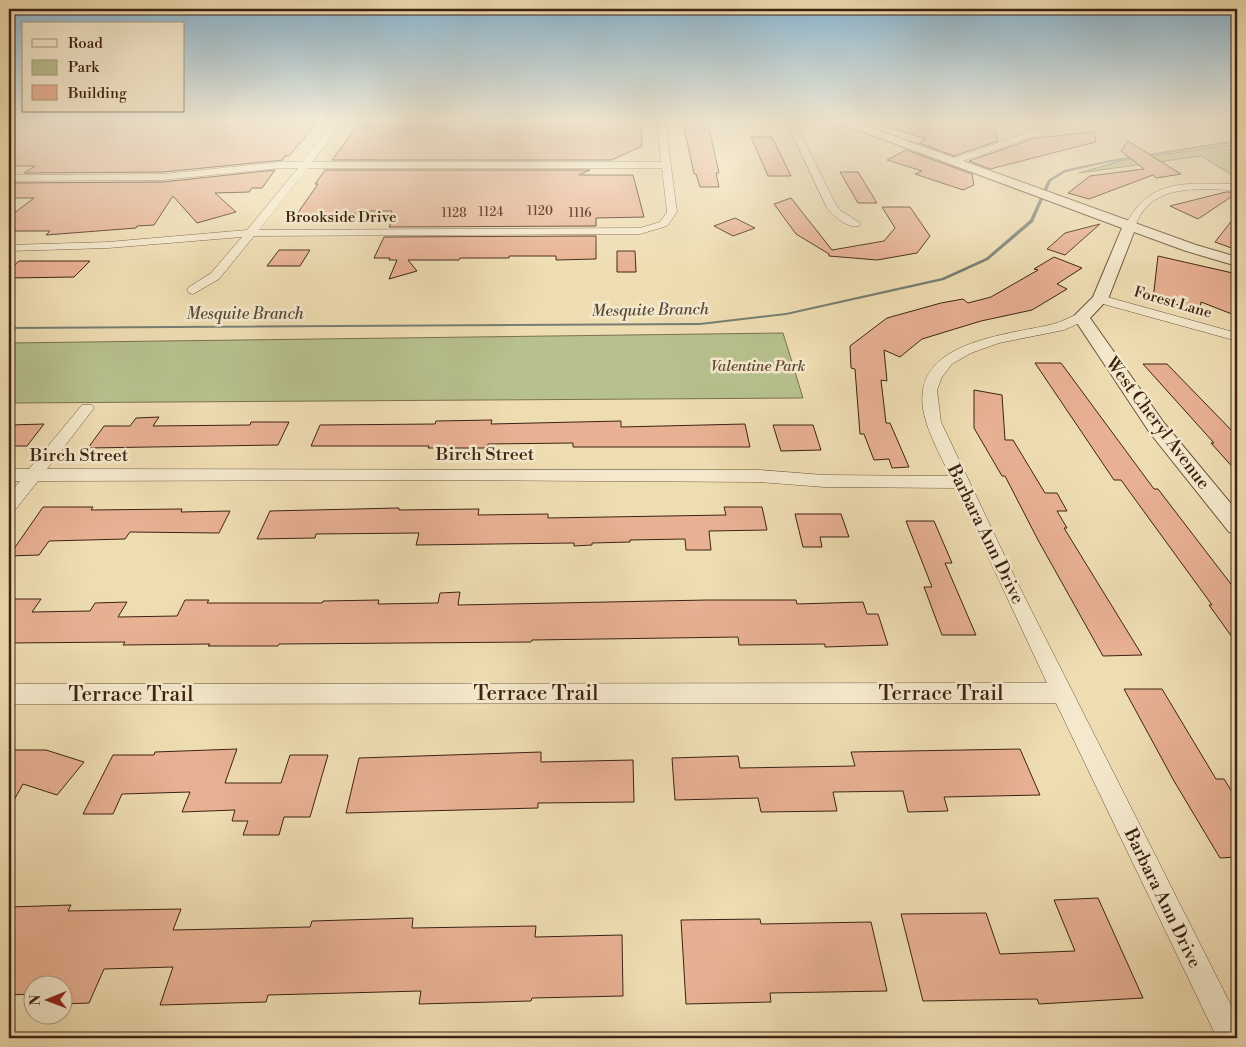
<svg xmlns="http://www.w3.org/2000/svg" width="1246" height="1047" viewBox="0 0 1246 1047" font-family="'Libre Bodoni',serif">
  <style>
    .green { fill: #b7c18d; stroke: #7a7250 }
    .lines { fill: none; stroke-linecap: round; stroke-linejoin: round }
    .stream { fill: #757e73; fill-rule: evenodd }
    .building { fill: #e8b193; stroke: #3d2312 }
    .minor-casing { stroke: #6a523a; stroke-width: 1 }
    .tertiary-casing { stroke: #6a523a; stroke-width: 2 }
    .minor { fill: #f5e9cd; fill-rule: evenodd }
    .tertiary { fill: #f5e9cd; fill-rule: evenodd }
    .labels { text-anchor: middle; stroke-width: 5; stroke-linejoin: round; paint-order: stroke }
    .far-number-label { font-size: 12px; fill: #684632 }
    .far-street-label { font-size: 15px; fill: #3d2312; stroke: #f5e9cd }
    .far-park-label { font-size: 15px; font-style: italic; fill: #5c4a31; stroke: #f5e9cd }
    .far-water-label { font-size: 16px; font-style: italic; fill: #54493a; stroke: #f5e9cd }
    .street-label { font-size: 18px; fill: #3d2312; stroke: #f5e9cd }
    .near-street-label { font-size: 21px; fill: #3d2312; stroke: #f5e9cd }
  </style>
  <rect width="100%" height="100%" fill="#efddb2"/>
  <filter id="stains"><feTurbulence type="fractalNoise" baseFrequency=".004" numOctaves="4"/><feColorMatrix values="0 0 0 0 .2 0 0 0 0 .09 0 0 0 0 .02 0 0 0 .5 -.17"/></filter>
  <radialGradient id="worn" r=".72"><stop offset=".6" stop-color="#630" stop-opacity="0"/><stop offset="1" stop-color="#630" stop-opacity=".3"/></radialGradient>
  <!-- green -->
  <g class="green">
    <path d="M1237 144V178L1201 156 1079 173 1120 161Z"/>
    <path d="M783 333 803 398 9 403V343Z"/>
  </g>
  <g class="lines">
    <!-- stream -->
    <path class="stream" d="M1237 140V142L1110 162 1066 172 1051 181 1033 222 988 260 944 280 786 315 700 325 9 329V327L700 323 786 313 942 278 986 258 1030 220 1048 180 1064 170 1110 160Z"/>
  </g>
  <!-- building -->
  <g class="building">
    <path d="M882 121H993L998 141 954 156 919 143 926 139 881 125Z"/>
    <path d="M33 123 276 124H316L289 156H285L283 160 163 172 24 173 35 166H9V138Z"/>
    <path d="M439 123H632L641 124 642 146 612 160H332L359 124 430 125Z"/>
    <path d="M685 123 708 124 719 173H716L719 187H700L696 174H694L684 127H686Z"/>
    <path d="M1094 132 1096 142 990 169 969 161 1035 138Z"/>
    <path d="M751 137H772L791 176H768Z"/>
    <path d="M1128 141 1181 174 1156 178 1153 175 1089 199 1068 193 1090 176 1144 169 1121 151Z"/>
    <path d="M906 150 972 174 974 185 963 190 915 174 922 171 887 160Z"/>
    <path d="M275 170 262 188H252L249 192 215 193 236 212 197 223 173 196 154 225 137 226 136 228 46 235 50 231H9V217L34 198H9V183L163 182Z"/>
    <path d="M325 170H590L579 175H633L644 217 596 218V226L389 227 394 216H390L392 211H357L354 216 295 217 318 184H315Z"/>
    <path d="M840 172H858L877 203H858Z"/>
    <path d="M1226 192H1237V193L1198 219 1170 206Z"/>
    <path d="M791 198 832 250 884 241 895 228 882 207H910L930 236 917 253 877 260 829 256V254L796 234 774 204Z"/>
    <path d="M1237 214V250L1215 242Z"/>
    <path d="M735 218 755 228 733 236 714 226Z"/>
    <path d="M1100 224 1065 255 1047 249 1065 233Z"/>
    <path d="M596 236V259L556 260V256H509V258H460L459 260H408L417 271 389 279 397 260H389L390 258H374L384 237Z"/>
    <path d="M279 250H310L300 266H267Z"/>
    <path d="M617 251H635L636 272H617Z"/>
    <path d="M1158 256 1237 274V316L1201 302 1200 310 1153 299Z"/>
    <path d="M1054 257 1082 268 1057 284 1067 289 1032 310 981 321 922 339 900 357 884 350 887 381 881 380 886 423H890L909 467 892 468 889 459 874 460 864 434H860L855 369 851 368 850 346 887 318 941 303 963 299 968 303 991 297 1038 270 1034 269Z"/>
    <path d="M19 261H90L74 277 9 278V270Z"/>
    <path d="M1035 363H1061L1154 489H1158L1237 592V644L1209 605H1212L1121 480H1114Z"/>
    <path d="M1143 364H1167L1237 436V472L1211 443H1214Z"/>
    <path d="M974 390 1002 395 1005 440H1013L1045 493H1057L1067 511H1057L1067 528H1064L1142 655 1103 656 1038 540 1005 476H1002L974 428Z"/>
    <path d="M159 417 153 426 250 425 251 422H289L278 445 88 448 104 426H130L136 418Z"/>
    <path d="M492 420 491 424 621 421V427L745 424 750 447H573V443L488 444 487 448H428L429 446H311L320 425 435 424 436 421Z"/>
    <path d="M44 424 27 446H9V425Z"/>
    <path d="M773 425H813L821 450 781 451Z"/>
    <path d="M43 507H93L91 510 182 509 181 512 230 511 219 533 130 532 125 539 49 541 39 555 9 556Z"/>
    <path d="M724 507H762L767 530 709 531 711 550H686L685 539 630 540V542L592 543V545L574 546V543L416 545 419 533 316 534 315 538 257 539 270 511 399 508V510L479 509 478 515 548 514V518L726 515Z"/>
    <path d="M795 514H841L849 537H820L822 547H803Z"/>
    <path d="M906 521H934L952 563H945L976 635H942L924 587H932Z"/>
    <path d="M460 592 458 605 707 600H796L797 604 863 602 867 614H878L888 645 825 647V644L739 645 738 637 532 640 531 642 279 644 278 646H208L210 644 123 645 125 642 9 643V599H41L32 612 90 611 95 603 127 602 118 617 177 616 185 600H209L207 603H322L323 601 379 600 378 604 438 603 440 593Z"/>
    <path d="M1124 689H1162L1216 779H1224L1237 800V857L1220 858 1174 781Z"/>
    <path d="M237 749 225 783H281L290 755H328L310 817H284L279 835H243L248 821H232L235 810 182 812 190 792 122 794 113 814H83L113 755H154L155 752Z"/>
    <path d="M1020 749 1040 795 944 797 948 811 908 812 903 791 833 792 837 811 761 812 758 798 675 800 672 758 738 756 740 768 855 766 851 752Z"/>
    <path d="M9 750H46L84 762 57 795 23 784 9 809Z"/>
    <path d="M541 752V762L633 760 634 802 538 803V808L346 813 359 758Z"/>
    <path d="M1098 898 1143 998 1039 1004 1037 999 923 1001 901 914 986 913 1000 954 1075 951 1054 900Z"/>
    <path d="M71 905 68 911 181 909 173 930 310 927 312 921 413 918 412 928 536 926 535 937 622 935 623 996 532 998 531 1001 419 1004 421 991 268 995 266 1002 160 1005 173 967 104 969 89 1003 62 1004V984H32L30 994 9 995V907Z"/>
    <path d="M760 919 761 924 871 922 887 991 770 993 771 1002 686 1004 681 920Z"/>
  </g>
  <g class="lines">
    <!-- minor casing -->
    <g class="minor-casing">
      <g id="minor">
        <path d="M335 121H344L312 162H661L657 121H665L677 212 667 226 640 234 254 236 219 279 193 294 189 293 187 290 189 287 211 273 242 237 108 248 9 251V245L108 242 247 230 298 168H280L163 180 9 181V175L163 174 280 162H302ZM308 168H662L667 212 660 222 640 228 259 230Z"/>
        <path d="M786 121H794L836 205 841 211 859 222 860 224 859 226C848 229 834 216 827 208Z"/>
        <path d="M995 121H1008L1033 131 1056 125 1091 121H1120L1056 131 1035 136 957 163H951V159L1024 134Z"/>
        <path d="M1237 184V190C1207 190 1164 183 1143 211 1139 216 1137 223 1134 228H1126L1125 226C1150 176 1189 184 1237 184Z"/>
        <path d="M1100 295 1237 333V341L1096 302 1094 299Z"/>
        <path d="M1081 313 1087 317 1086 320 1064 330 999 343 971 353 952 364 942 377 937 390 941 422 1018 584 1237 1017V1038H1217L1056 703 9 704V684L1047 683 956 488 824 487 760 482 438 480 38 481 15 510 9 512V494L20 481H9V469H29L82 405H92L94 408 47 469 760 470 824 475 950 476C939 451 918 418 923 390 931 339 1014 334 1053 324 1062 322 1071 316 1081 313Z"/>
      </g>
    </g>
    <!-- tertiary casing -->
    <g class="tertiary-casing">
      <path id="tertiary" d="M829 121H848L869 127 1196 245 1237 257V266L1186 251 1134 232 1108 299 1090 318 1164 423 1237 511V534L1229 532 1150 433 1073 317 1093 297 1122 228 861 131Z"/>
    </g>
    <!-- minor -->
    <use href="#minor" class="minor"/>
    <!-- tertiary -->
    <use href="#tertiary" class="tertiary"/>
  </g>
  <!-- sky -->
  <linearGradient id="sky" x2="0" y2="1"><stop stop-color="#89b7d3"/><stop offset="0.45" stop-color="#f8f0dc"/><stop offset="1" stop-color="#f8f0dc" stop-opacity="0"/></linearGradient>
  <rect width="1246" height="268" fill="url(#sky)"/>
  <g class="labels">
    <!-- far-number labels -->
    <g class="far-number-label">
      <text x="540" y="215">1120</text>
      <text x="491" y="216">1124</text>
      <text x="454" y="217">1128</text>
      <text x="580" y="217">1116</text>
    </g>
    <!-- far-street labels -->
    <g class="far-street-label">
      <text x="341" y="222">Brookside Drive</text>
      <text transform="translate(1173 302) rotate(16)" y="5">Forest Lane</text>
    </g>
    <!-- far-park labels -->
    <g class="far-park-label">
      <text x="758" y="371">Valentine Park</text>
    </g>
    <!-- far-water labels -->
    <g class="far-water-label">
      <text transform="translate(650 309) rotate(-1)" y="6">Mesquite Branch</text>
      <text x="245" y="319">Mesquite Branch</text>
    </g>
    <!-- street labels -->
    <g class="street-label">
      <text transform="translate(1158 423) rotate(53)" y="6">West Cheryl Avenue</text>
      <text x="485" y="460">Birch Street</text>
      <text x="79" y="461">Birch Street</text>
      <text transform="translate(986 534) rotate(64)" y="6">Barbara Ann Drive</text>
      <text transform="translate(1163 898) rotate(64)" y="6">Barbara Ann Drive</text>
    </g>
    <!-- near-street labels -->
    <g class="near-street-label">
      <text x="536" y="700">Terrace Trail</text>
      <text x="941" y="700">Terrace Trail</text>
      <text x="131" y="701">Terrace Trail</text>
    </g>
  </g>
  <!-- margin -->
  <rect width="1246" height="1047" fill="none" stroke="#efddb2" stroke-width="30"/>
  <rect x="10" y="10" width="1226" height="1027" fill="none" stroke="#3d2312" stroke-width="2.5"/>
  <rect x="15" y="15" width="1216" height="1017" fill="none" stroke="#3d2312"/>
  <!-- legend -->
  <rect x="22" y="22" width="162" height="90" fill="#f5e9cd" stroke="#ab9a82"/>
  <rect x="32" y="39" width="25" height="8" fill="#f5e9cd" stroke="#ab9a82"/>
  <text x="68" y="48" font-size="15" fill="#3d2312">Road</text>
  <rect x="32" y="60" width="25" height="15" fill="#b7c18d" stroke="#ab9a82"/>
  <text x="68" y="72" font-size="15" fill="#3d2312">Park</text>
  <rect x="32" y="85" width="25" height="15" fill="#e8b193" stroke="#ab9a82"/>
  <text x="68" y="98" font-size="15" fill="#3d2312">Building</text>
  <!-- north arrow -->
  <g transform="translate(48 1000) rotate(269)"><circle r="24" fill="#f5e9cd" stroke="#ab9a82"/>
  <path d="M0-4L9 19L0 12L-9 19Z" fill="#8f2418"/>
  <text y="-8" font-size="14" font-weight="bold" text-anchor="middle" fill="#3d2312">N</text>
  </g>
  <rect width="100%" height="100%" filter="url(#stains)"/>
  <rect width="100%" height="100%" fill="url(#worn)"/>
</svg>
